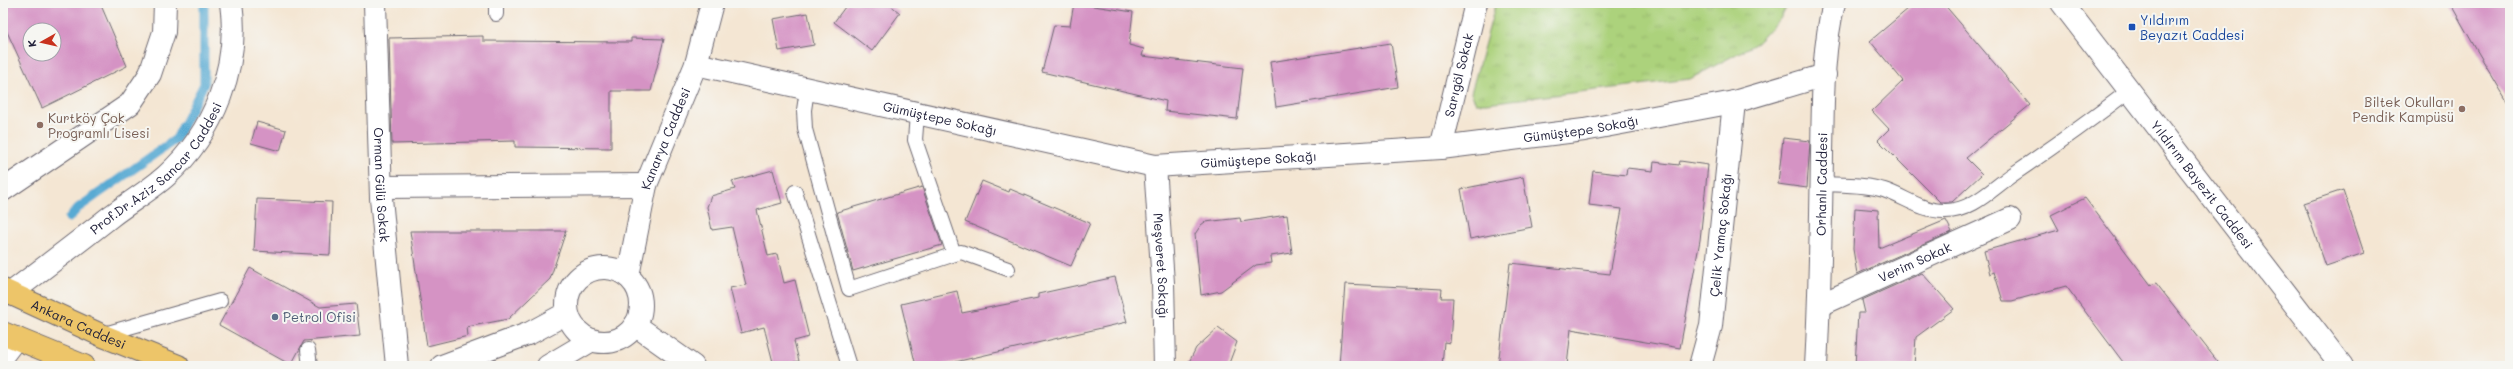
<svg xmlns="http://www.w3.org/2000/svg" width="2513" height="369" viewBox="0 0 2513 369" font-family="Mali,sans-serif">
  <style>
    .grass { fill: url(#grass-tufts); stroke: #677a5c }
    .lines { fill: none; stroke-linecap: round; stroke-linejoin: round }
    .stream { stroke: #58aad3; stroke-width: 9 }
    .building { fill: #d593c4; fill-rule: evenodd }
    .service-casing { stroke: #6c6770; stroke-width: 16 }
    .minor-casing { stroke: #6c6770; stroke-width: 24 }
    .tertiary-casing { stroke: #6c6770; stroke-width: 24 }
    .primary-casing { stroke: #6c6770; stroke-width: 24 }
    .service { stroke: #fff; stroke-width: 14 }
    .minor { stroke: #fff; stroke-width: 22 }
    .tertiary { stroke: #fff; stroke-width: 22 }
    .primary { stroke: #edc569; stroke-width: 22 }
    .transit-dot { fill: #1a4fb4; stroke: #f6f6f2; stroke-width: 1.5 }
    .education-dot { fill: #8d6e63; stroke: #f6f6f2; stroke-width: 1.5 }
    .service-dot { fill: #5c6f8a; stroke: #f6f6f2; stroke-width: 1.5 }
    .labels { text-anchor: middle; stroke-width: 4; stroke-linejoin: round; paint-order: stroke }
    .transit-label { font-size: 13px; fill: #164399; stroke: #f6f6f2; text-anchor: start }
    .street-label { font-size: 13px; fill: #22223b; stroke: #f6f6f2 }
    .education-label { font-size: 13px; fill: #785e54; stroke: #f6f6f2; text-anchor: end }
    .service-label { font-size: 13px; fill: #4e5e75; stroke: #f6f6f2; text-anchor: start }
  </style>
  <defs>
    <pattern id="grass-tufts" width="24" height="20" patternUnits="userSpaceOnUse"><rect width="24" height="20" fill="#acd27c"/><path d="M3 7l-1-3M5 7V3M7 7l1-3M15 17l-1-3M17 17v-4M19 17l1-3" fill="none" stroke="#94b46c"/></pattern>
  </defs>
  <rect width="100%" height="100%" fill="#f6f6f2"/>
  <filter id="ink" filterUnits="userSpaceOnUse"><feTurbulence type="fractalNoise" baseFrequency=".025" numOctaves="2"/><feDisplacementMap in="SourceGraphic" scale="8" xChannelSelector="R" yChannelSelector="G"/><feConvolveMatrix kernelMatrix="1 2 1 2 8 2 1 2 1" color-interpolation-filters="sRGB"/></filter>
  <filter id="wash" filterUnits="userSpaceOnUse"><feTurbulence type="fractalNoise" baseFrequency=".012" numOctaves="4" result="noise"/><feDisplacementMap in="SourceGraphic" scale="16" xChannelSelector="R" yChannelSelector="G"/><feGaussianBlur stdDeviation="0.9" result="paint"/><feColorMatrix in="noise" values="0 0 0 0 0 0 0 0 0 0 0 0 0 0 0 0 0 1.4 0 .05"/><feComposite in="paint" operator="in"/></filter>
  <g filter="url(#wash)">
    <rect width="100%" height="100%" fill="#f4e6d3"/>
    <!-- grass -->
    <path class="grass" d="M1496 3H1788L1780 19 1757 43 1690 79 1486 103H1476L1471 93Z"/>
    <g class="lines">
      <!-- stream -->
      <path class="stream" d="M69 218 78 208 176 139 204 84V3"/>
    </g>
    <g id="blocks">
      <!-- building -->
      <g class="building">
        <path d="M3 3H100L127 66 42 108 3 23ZM30 30H54V54H30Z"/>
        <path d="M848 3H888L900 13 872 51 834 22Z"/>
        <path d="M1074 3 1133 12 1129 45 1144 49 1142 56 1243 68 1237 119 1165 111 1166 101 1042 72 1054 25 1070 26Z"/>
        <path d="M1915 3H1943L2030 105 1966 158 1982 174 1952 202H1940L1878 140 1889 129 1872 111 1903 81 1870 41Z"/>
        <path d="M2450 3H2510V106L2476 49Z"/>
        <path d="M808 13 814 45 779 51 773 19Z"/>
        <path d="M483 36V41L631 42V38L664 39 651 91H611V148L515 147V141L392 144 389 38Z"/>
        <path d="M1391 43 1398 87 1276 107 1270 62Z"/>
        <path d="M257 122 286 130 280 151 251 143Z"/>
        <path d="M1783 138 1810 141 1807 188 1778 184Z"/>
        <path d="M1680 161 1708 165 1700 240 1680 348 1571 329 1567 366H1498L1510 263 1610 274 1622 209 1589 205 1593 171 1626 175 1627 168 1653 171 1654 162 1679 165Z"/>
        <path d="M773 170 782 203 757 210 768 256 777 254 784 283 795 280 809 337 794 341 799 361 778 366H774L764 327 741 333 730 288 746 285 732 227 712 230 707 207 711 196 735 189 732 181Z"/>
        <path d="M1523 177 1532 227 1470 239 1461 189Z"/>
        <path d="M982 181 1009 192 1010 189 1090 223 1071 266 965 222Z"/>
        <path d="M922 187 942 245 853 271 837 212Z"/>
        <path d="M2343 190 2364 253 2326 266 2304 203Z"/>
        <path d="M2085 198 2151 285 2156 283 2221 366H2126L2066 286 2012 301H2003L1994 272 1990 274 1984 251 2059 230 2051 215Z"/>
        <path d="M257 199 332 202 330 255 254 251Z"/>
        <path d="M1855 208 1878 210 1879 248 1946 220 1952 232 1857 274 1853 249Z"/>
        <path d="M1287 215 1292 253 1270 256 1271 263 1256 265 1221 291 1201 295 1195 234 1201 225 1205 222 1240 218 1241 222Z"/>
        <path d="M410 231H566L550 279 508 319 467 327 468 336 427 346Z"/>
        <path d="M250 268 320 307 356 304 360 336 304 341 291 365 219 325Z"/>
        <path d="M1922 273 1954 309 1916 337 1914 366H1855L1858 313H1865L1862 300Z"/>
        <path d="M1115 277 1127 322 938 366H916L901 304 957 291 962 313 1038 298V294Z"/>
        <path d="M1345 284 1442 289 1441 298H1453L1450 343 1444 342 1442 366H1339Z"/>
        <path d="M1218 328 1237 342 1228 366H1187L1196 348Z"/>
      </g>
    </g>
  </g>
  <g filter="url(#ink)">
    <use href="#blocks" fill-opacity="0" stroke="#6c6770" stroke-width="1"/>
    <g class="lines">
      <!-- service casing -->
      <g class="service-casing">
        <g id="service">
          <path d="M496 3V14"/>
          <path d="M807 90 804 110 805 129 849 289 961 252 1008 269"/>
          <path d="M917 114 915 140 954 254"/>
          <path d="M1821 184C1842 185 1865 184 1884 190 1905 197 1922 211 1944 211 1971 212 1992 189 2012 175 2052 148 2091 120 2130 90"/>
          <path d="M795 192 849 366"/>
          <path d="M101 335 220 301"/>
          <path d="M308 350 310 366"/>
        </g>
      </g>
      <!-- minor casing -->
      <g class="minor-casing">
        <g id="minor">
          <path id="s1" d="M375 3 381 198 397 366"/>
          <path id="s2" d="M696 64 1155 166 1441 148 1584 130 1734 102 1825 75"/>
          <path id="s3" d="M1441 148 1476 3"/>
          <path id="s4" d="M1155 166 1163 283 1165 366"/>
          <path d="M381 187 646 185"/>
          <circle cx="604" cy="305" r="37"/>
          <path id="s5" d="M628 276 646 185 696 64 712 3"/>
          <path id="s6" d="M1820 305 2010 219"/>
          <path d="M635 325 693 366"/>
          <path d="M3 355 16 338"/>
          <path d="M442 366 530 333 567 313"/>
          <path d="M548 366 592 340"/>
          <path id="s7" d="M1700 366 1711 326 1734 102"/>
        </g>
      </g>
      <!-- tertiary casing -->
      <g class="tertiary-casing">
        <g id="tertiary">
          <path id="s8" d="M2062 3 2342 366"/>
          <path d="M3 190 130 104 150 74 164 32 165 3"/>
          <path id="s9" d="M11 293C44 268 77 243 110 217 128 203 149 191 166 176 214 133 240 66 231 3"/>
          <path id="s10" d="M1816 366C1820 295 1821 225 1822 154 1823 104 1822 51 1834 3"/>
        </g>
      </g>
      <!-- primary casing -->
      <g class="primary-casing">
        <g id="primary">
          <path id="s11" d="M3 290 101 335 178 366"/>
          <path d="M3 333 84 366"/>
        </g>
      </g>
      <!-- service -->
      <use href="#service" class="service"/>
      <!-- minor -->
      <use href="#minor" class="minor"/>
      <!-- tertiary -->
      <use href="#tertiary" class="tertiary"/>
      <!-- primary -->
      <use href="#primary" class="primary"/>
    </g>
  </g>
  <!-- markers -->
  <rect class="transit-dot" x="2128" y="23" width="8" height="8" rx="2"/>
  <g class="education-dot">
    <circle cx="2462" cy="109" r="4"/>
    <circle cx="40" cy="125" r="4"/>
  </g>
  <circle class="service-dot" cx="275" cy="317" r="4"/>
  <g class="labels">
    <!-- transit labels -->
    <g class="transit-label">
      <text x="2140" y="25">Yıldırım<tspan x="2140" dy="15">Beyazıt Caddesi</tspan></text>
    </g>
    <!-- street labels -->
    <g class="street-label">
      <text dy="5" stroke="none"><textPath href="#s3" startOffset="75">Sarıgöl Sokak</textPath></text>
      <text dy="5" stroke="none"><textPath href="#s2" startOffset="250">Gümüştepe Sokağı</textPath></text>
      <text dy="5" stroke="none"><textPath href="#s2" startOffset="898">Gümüştepe Sokağı</textPath></text>
      <text dy="5" stroke="none"><textPath href="#s5" startOffset="143">Kanarya Caddesi</textPath></text>
      <text dy="5" stroke="none"><textPath href="#s2" startOffset="574">Gümüştepe Sokağı</textPath></text>
      <text dy="5" stroke="none"><textPath href="#s9" startOffset="193">Prof.Dr.Aziz Sancar Caddesi</textPath></text>
      <text dy="5" stroke="none"><textPath href="#s10" startOffset="182">Orhanlı Caddesi</textPath></text>
      <text dy="5" stroke="none"><textPath href="#s8" startOffset="229">Yıldırım Bayezit Caddesi</textPath></text>
      <text dy="5" stroke="none"><textPath href="#s1" startOffset="182">Orman Gülü Sokak</textPath></text>
      <text dy="5" stroke="none"><textPath href="#s7" startOffset="133">Çelik Yamaç Sokağı</textPath></text>
      <text dy="5" stroke="none"><textPath href="#s6" startOffset="104">Verim Sokak</textPath></text>
      <text dy="5" stroke="none"><textPath href="#s4" startOffset="100">Meşveret Sokağı</textPath></text>
      <text dy="5" stroke="none"><textPath href="#s11" startOffset="83">Ankara Caddesi</textPath></text>
    </g>
    <!-- education labels -->
    <g class="education-label">
      <text x="2454" y="107">Biltek Okulları<tspan x="2454" dy="15">Pendik Kampüsü</tspan></text>
      <text x="48" y="123" text-anchor="start">Kurtköy Çok<tspan x="48" dy="15">Programlı Lisesi</tspan></text>
    </g>
    <!-- service labels -->
    <g class="service-label">
      <text x="283" y="322">Petrol Ofisi</text>
    </g>
  </g>
  <!-- margin -->
  <rect width="2513" height="369" fill="none" stroke="#f6f6f2" stroke-width="16"/>
  <!-- north arrow -->
  <g transform="translate(42 42) rotate(262)"><circle r="19" fill="#f6f6f2" stroke="#a1a1a9"/>
  <path d="M0-3L7 15L0 10L-7 15Z" fill="#c8321e"/>
  <text y="-6" font-size="11" font-weight="bold" text-anchor="middle" fill="#22223b">K</text>
  </g>
</svg>
